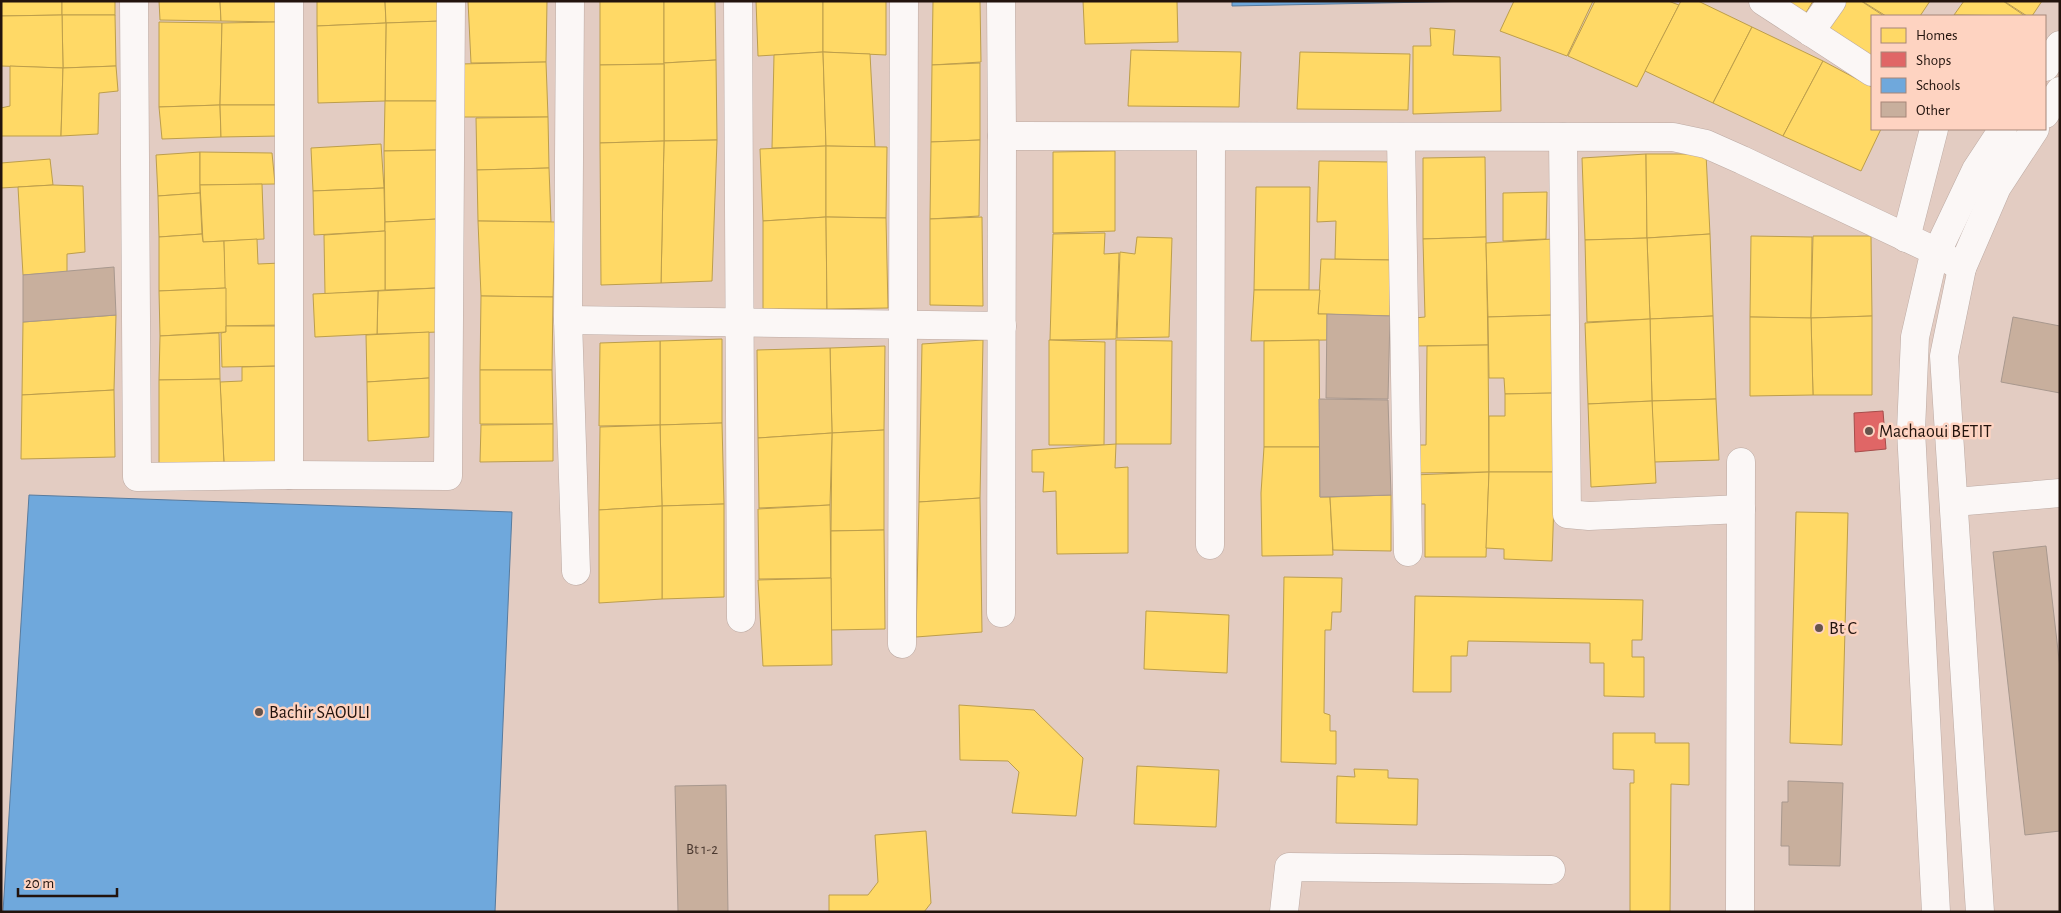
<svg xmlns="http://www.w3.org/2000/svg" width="2061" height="913" viewBox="0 0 2061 913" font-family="'Alegreya Sans',sans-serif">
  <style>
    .homes { fill: #ffd966; stroke: #bd9e4b }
    .shops { fill: #e06666; stroke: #a74d4b }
    .schools { fill: #6fa8dc; stroke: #587b9e }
    .building { fill: #c8af9d; stroke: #a8988e }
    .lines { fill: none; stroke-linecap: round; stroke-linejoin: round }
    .minor-casing { stroke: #bcaaa3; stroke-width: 29 }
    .secondary-casing { stroke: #bcaaa3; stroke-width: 29 }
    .minor { stroke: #fbf7f6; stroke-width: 28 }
    .secondary { stroke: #fbf7f6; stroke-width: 28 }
    .poi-dot { fill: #66544c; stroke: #fed3c1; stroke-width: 2 }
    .labels { text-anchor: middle; stroke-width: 5; stroke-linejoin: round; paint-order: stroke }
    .number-label { font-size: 15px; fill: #4c3a31 }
    .poi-label { font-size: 18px; fill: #22130d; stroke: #fed3c1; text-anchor: start }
  </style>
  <rect width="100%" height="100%" fill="#e3ccc2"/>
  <!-- homes -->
  <g class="homes">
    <path d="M1 1H62V15L1 16Z"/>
    <rect x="62" y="1" width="53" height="14"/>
    <path d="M159 1H220L221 21 160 20Z"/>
    <path d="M220 1H276V22L221 21Z"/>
    <path d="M317 1H385L386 23 317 26Z"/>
    <path d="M385 1H440L441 21 386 23Z"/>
    <path d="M468 1H547L546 62 471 63Z"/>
    <path d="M600 1H664V64L600 65Z"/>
    <path d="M664 1H715L716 60 664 63Z"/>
    <path d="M756 1H823V52L758 56Z"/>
    <path d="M823 1H886V55L823 52Z"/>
    <path d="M933 1H980L981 62 932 65Z"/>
    <path d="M1083 1H1177L1178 42 1085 44Z"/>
    <path d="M1514 1H1593L1567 56 1500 31Z"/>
    <path d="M1595 1H1668L1679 5 1637 87 1568 56Z"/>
    <path d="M1681 1H1698L1752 27 1713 103 1645 71Z"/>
    <path d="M1780 1H1813L1804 16Z"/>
    <path d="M1845 1H1861L1884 16H1872V57L1827 28Z"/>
    <path d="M1862 1H1930L1920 16H1886Z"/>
    <path d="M1964 1H2003L2025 16 1954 15Z"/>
    <path d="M2004 1H2042L2032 16H2027Z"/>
    <path d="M62 15H115L116 66 63 68Z"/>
    <path d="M62 15 63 68 1 66V16Z"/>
    <path d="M441 21V101H385L386 23Z"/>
    <path d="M159 22 222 23 220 105 159 107Z"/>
    <path d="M276 22 279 105H220L222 23Z"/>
    <path d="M386 23 385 101 318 103 317 26Z"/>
    <path d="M1752 27 1823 61 1783 136 1713 103Z"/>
    <path d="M1430 28 1455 30 1453 55 1500 57 1501 111 1413 114V46H1431Z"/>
    <path d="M1131 50 1241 52 1239 107 1128 106Z"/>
    <path d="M823 52 826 146 772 148 774 55Z"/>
    <path d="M823 52 870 54 875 147 826 146Z"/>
    <path d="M1300 52 1410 54 1408 110 1297 109Z"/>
    <path d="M716 60 717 140 664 141V63Z"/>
    <path d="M1823 61 1872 87V129H1881L1861 171 1783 136Z"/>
    <path d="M546 62 548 117H459L460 64Z"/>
    <path d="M980 63V140L931 142 932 65Z"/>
    <path d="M664 64V141L600 143V65Z"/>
    <path d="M10 66 63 68 61 136H1V108L10 106Z"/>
    <path d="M116 66 118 91 99 93 98 134 61 136 63 68Z"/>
    <path d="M385 101H441L439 150 384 151Z"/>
    <path d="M220 105 221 137 162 139 159 107Z"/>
    <path d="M220 105H279L280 136 221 137Z"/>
    <path d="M548 117 549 168 477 170 476 118Z"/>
    <path d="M717 140 712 281 661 283 664 141Z"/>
    <path d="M980 140 979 216 930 219 931 142Z"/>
    <path d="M664 141 661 283 601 285 600 143Z"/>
    <path d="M381 144 384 188 313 191 311 148Z"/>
    <path d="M826 146V217L763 221 760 149Z"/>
    <path d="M826 146 887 147 886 218 826 217Z"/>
    <path d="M439 150 437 219 385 222 384 151Z"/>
    <path d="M1115 151V231L1053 233V152Z"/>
    <path d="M200 152V193L158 196 156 155Z"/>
    <path d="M200 152 272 153 275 184 200 185Z"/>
    <path d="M1646 154 1647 238 1585 240 1582 158Z"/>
    <path d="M1646 154H1706L1710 234 1647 238Z"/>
    <path d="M1485 157 1486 237 1423 239V158Z"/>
    <path d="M50 159 53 185 1 188V163Z"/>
    <path d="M1319 161 1390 162V260L1335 259 1336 221 1317 222Z"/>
    <path d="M549 168 551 222 478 221 477 170Z"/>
    <path d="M262 184 264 239 203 242 200 185Z"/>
    <path d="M53 185 83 186 85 252 67 254V272L23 275 18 187Z"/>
    <path d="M1256 187H1310L1309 290H1254Z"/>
    <path d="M384 188 385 231 314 235 313 191Z"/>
    <path d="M1547 192 1546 239 1503 241V193Z"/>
    <path d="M200 193 202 234 159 237 158 196Z"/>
    <path d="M826 217 827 309H763V221Z"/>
    <path d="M826 217 886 218 888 308 827 309Z"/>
    <path d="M982 217 983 306 930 305V219Z"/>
    <path d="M437 219V288L385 290V222Z"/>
    <path d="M478 221 555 222 553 297 481 296Z"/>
    <path d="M385 231V290L325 294 324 235Z"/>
    <path d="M1105 233 1104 254 1119 253 1116 339 1050 340 1053 234Z"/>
    <path d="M202 234 203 242 224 241 226 288 159 291V237Z"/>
    <path d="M1710 234 1713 316 1650 319 1647 238Z"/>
    <path d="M1751 236 1812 237 1811 318 1750 317Z"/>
    <path d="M1813 236H1871L1872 316 1811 318Z"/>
    <path d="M1137 237 1172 238 1169 337 1117 338 1120 252 1135 254Z"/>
    <path d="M1486 237 1488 345 1414 346V318L1425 317 1423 239Z"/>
    <path d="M1647 238 1650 319 1587 322 1585 240Z"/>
    <path d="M257 239 258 264 281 263 283 325 226 326 224 241Z"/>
    <path d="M1553 239 1554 315 1488 317 1486 243Z"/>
    <path d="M1321 259 1390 260V316L1318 314Z"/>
    <path d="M226 288V332L160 336 159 291Z"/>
    <path d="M437 288 438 332 377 334 378 291Z"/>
    <path d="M1254 290H1320L1318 314H1327V340L1251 341Z"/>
    <path d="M378 291 377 334 315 337 313 294Z"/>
    <path d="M481 296 553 297 552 370H480Z"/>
    <path d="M116 315 114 390 22 395 23 322Z"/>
    <path d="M1554 315 1555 393 1505 394 1504 378H1489L1488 317Z"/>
    <path d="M1713 316 1716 399 1652 401 1650 319Z"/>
    <path d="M1872 316V395H1813L1811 318Z"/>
    <path d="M1750 317 1811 318 1813 395 1750 396Z"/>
    <path d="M1650 319 1652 401 1588 404 1585 323Z"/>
    <path d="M226 326H281V366L222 367 221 333 226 332Z"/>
    <path d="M429 332V378L367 382 366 335Z"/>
    <path d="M219 333 220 379 159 380 160 336Z"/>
    <path d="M722 339V423L660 425V341Z"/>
    <path d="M983 340 980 498 919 502 922 344Z"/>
    <path d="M1049 340 1105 342 1104 445H1049Z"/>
    <path d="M1116 340 1172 341 1171 444H1116Z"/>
    <path d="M1319 340 1320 447H1264V341Z"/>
    <path d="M660 341V425L599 426 600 343Z"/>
    <path d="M1488 345 1489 472 1415 473 1414 445H1426L1427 346Z"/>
    <path d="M885 346 884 430 832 433 830 348Z"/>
    <path d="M830 348 832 433 758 438 757 350Z"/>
    <path d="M281 366 283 461 224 464 220 382 242 381V367Z"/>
    <path d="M480 370H552L553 424H480Z"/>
    <path d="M429 378V437L368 441 367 382Z"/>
    <path d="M220 379 224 464 159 465V380Z"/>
    <path d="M114 390 115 457 21 459 22 395Z"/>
    <path d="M1555 393V472H1489V416H1505V394Z"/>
    <path d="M1716 399 1719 460 1654 462 1652 401Z"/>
    <path d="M1652 401 1656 483 1591 487 1588 404Z"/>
    <path d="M722 423 724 504 662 506 660 425Z"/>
    <path d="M553 424V461L480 462 481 425Z"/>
    <path d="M660 425 662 506 599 510 600 427Z"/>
    <path d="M884 430V530L831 531 832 433Z"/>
    <path d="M832 433 830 505 759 508 758 438Z"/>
    <path d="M1116 444 1115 468 1128 467V553L1057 554 1056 491 1043 492 1044 472H1032V450Z"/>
    <path d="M1264 447H1320V497H1330L1333 555 1262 556 1261 493Z"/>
    <path d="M1489 472 1486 557H1425V504H1414L1413 475Z"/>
    <path d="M1489 472H1555L1552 561 1504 559V549L1486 548Z"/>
    <path d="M1391 495V551L1333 550 1330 497Z"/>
    <path d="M980 498 982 632 916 637 919 502Z"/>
    <path d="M724 504V597L662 599V506Z"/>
    <path d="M830 505 831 578 759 579 758 509Z"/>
    <path d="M662 506V599L599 603V510Z"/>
    <path d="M1796 512 1848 513 1842 745 1790 743Z"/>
    <path d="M884 530 885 629 831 630V531Z"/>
    <path d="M1284 577 1342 578 1341 612H1332L1331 630H1325L1324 713 1330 715V731H1336V764L1281 762Z"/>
    <path d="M831 578 832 665 763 666 758 580Z"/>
    <path d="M1415 596 1643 600 1642 640H1632V657H1644V697L1604 696V663H1590V643L1468 641 1467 656H1451V692H1413Z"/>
    <path d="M1146 611 1229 615 1227 673 1144 669Z"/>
    <path d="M959 705 1034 710 1083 758 1076 816 1012 813 1019 772 1008 761 960 760Z"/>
    <path d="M1613 733H1655V743H1689V785L1671 784 1670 912H1630V783H1634V770L1613 769Z"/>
    <path d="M1137 766 1219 770 1216 827 1134 824Z"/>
    <path d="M1354 769 1388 770V778L1418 779 1417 825 1336 823 1337 776 1355 777Z"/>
    <path d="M926 831 931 903 924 912H829V895H868L878 882 875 835Z"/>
  </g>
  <!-- shops -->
  <path class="shops" d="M1883 411 1886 449 1855 452 1854 413Z"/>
  <!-- schools -->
  <g class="schools">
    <path d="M1232 1H1478L1232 6Z"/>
    <path d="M29 495 512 512 495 912H3Z"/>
  </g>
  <!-- building -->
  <g class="building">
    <path d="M114 267 116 315 23 322V275Z"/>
    <path d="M1327 314 1390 316 1388 399 1326 398Z"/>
    <path d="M2013 317 2060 326V393L2001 382Z"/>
    <path d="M1319 399 1388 400 1391 495 1320 497Z"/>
    <path d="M2046 546 2060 668V831L2025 835 1993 552Z"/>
    <path d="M1788 781 1843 783 1840 866 1789 865V846H1781L1782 802H1788Z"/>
    <path d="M726 785 728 912H678L675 786Z"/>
  </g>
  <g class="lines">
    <!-- minor casing -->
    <g class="minor-casing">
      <g id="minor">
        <path d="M134 1 137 477 289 475 448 476 451 1"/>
        <path d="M570 1 568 320 576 571"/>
        <path d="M738 1 741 618"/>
        <path d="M1001 1 1002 136 1001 613"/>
        <path d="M1763 1 1872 72"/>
        <path d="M1810 32 1832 1"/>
        <path d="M1002 136 1673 137 1706 144 1742 160 1937 252 1962 268"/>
        <path d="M1401 137 1408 552"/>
        <path d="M1563 137 1567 514 1589 516 1741 509"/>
        <path d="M1906 238 1934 129"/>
        <path d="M568 320 1002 326"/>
        <path d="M289 475V1"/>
        <path d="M1955 502 2060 493"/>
        <path d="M1210 545 1211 137"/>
        <path d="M902 644 904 1"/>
        <path d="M1284 912 1289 867 1551 870"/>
        <path d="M1740 912 1741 462"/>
      </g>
    </g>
    <!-- secondary casing -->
    <g class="secondary-casing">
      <g id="secondary">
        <path d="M2045 67 2060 45"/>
        <path d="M2045 114 2060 91"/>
        <path d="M1936 912 1911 430 1915 337 1932 263 1937 252 1976 170 2003 129"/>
        <path d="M1980 912 1944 356 1962 268 1997 187 2035 129"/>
      </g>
    </g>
    <!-- minor -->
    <use href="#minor" class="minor"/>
    <!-- secondary -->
    <use href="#secondary" class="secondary"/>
  </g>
  <!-- markers -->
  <g class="poi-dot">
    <circle cx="1869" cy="431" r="5"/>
    <circle cx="1819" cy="628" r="5"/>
    <circle cx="259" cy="712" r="5"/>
  </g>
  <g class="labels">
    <!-- number labels -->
    <g class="number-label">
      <text x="702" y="854">Bt 1-2</text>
    </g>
    <!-- poi labels -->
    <g class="poi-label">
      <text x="1879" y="437">Machaoui BETIT</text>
      <text x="1829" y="634">Bt C</text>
      <text x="269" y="718">Bachir SAOULI</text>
    </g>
  </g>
  <!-- border -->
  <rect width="2061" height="913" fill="none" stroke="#22130d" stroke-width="5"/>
  <!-- legend -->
  <rect x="1871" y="15" width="175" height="115" fill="#fed3c1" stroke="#a68679"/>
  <rect x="1881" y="28" width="25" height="15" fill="#ffd966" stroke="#a68679"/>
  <text x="1916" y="40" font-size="15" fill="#22130d">Homes</text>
  <rect x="1881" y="52" width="25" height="15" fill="#e06666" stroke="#a68679"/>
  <text x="1916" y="65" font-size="15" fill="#22130d">Shops</text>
  <rect x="1881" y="78" width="25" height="15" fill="#6fa8dc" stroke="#a68679"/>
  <text x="1916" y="90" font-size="15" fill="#22130d">Schools</text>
  <rect x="1881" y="102" width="25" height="15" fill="#c8af9d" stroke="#a68679"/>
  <text x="1916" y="115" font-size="15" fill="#22130d">Other</text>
  <!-- scale -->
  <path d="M18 888v8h99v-8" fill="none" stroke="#22130d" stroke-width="2.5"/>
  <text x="25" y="888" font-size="15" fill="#22130d" stroke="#fed3c1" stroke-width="4" paint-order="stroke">20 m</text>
</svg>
